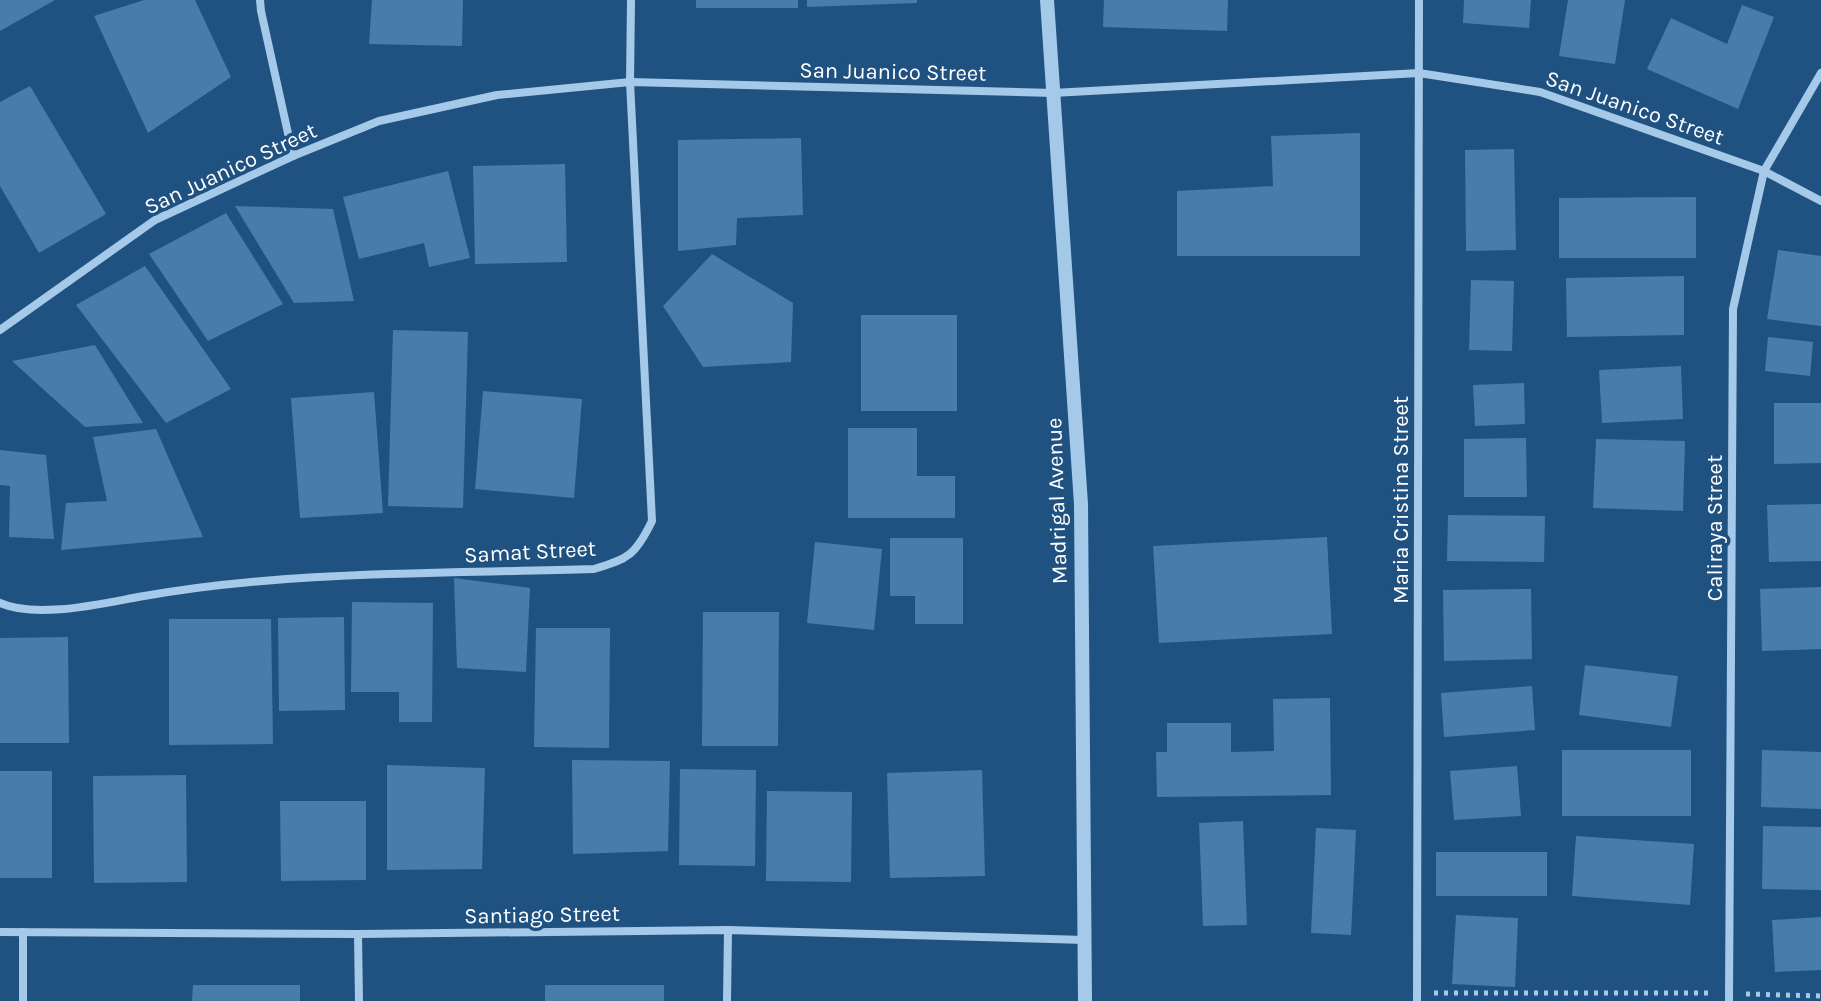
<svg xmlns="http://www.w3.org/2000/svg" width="1821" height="1001" viewBox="0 0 1821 1001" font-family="Karla,sans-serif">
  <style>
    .building { fill: #487caa }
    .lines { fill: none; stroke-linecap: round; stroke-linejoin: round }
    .path { stroke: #a5c9e8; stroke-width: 5; stroke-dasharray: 4 6; stroke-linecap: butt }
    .minor { stroke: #a5c9e8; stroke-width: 8 }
    .tertiary { stroke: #a5c9e8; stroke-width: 14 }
    .labels { text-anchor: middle; stroke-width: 7; stroke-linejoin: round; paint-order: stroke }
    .street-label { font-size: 22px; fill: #fff; stroke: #205281 }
  </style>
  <rect width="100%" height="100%" fill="#205281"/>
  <!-- building -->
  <g class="building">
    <path d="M0 0H55L0 31Z"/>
    <path d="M144 0H195L231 77 148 133 94 16Z"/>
    <path d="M372 0H463L462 46 369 44Z"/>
    <rect x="696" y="0" width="102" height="8"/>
    <path d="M807 0H917V3L807 7Z"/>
    <path d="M1104 0H1228L1227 31 1103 27Z"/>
    <path d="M1464 0H1531L1529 28 1463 23Z"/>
    <path d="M1568 0H1625L1615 64 1559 56Z"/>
    <path d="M1742 5 1774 17 1738 109 1647 69 1671 18 1727 44Z"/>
    <path d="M30 86 106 214 39 253 0 186V102Z"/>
    <path d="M1360 133V256H1177V191L1273 186 1271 136Z"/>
    <path d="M801 138 803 215 737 218 736 245 678 251V140Z"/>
    <path d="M1514 149 1516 250 1466 251 1465 150Z"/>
    <path d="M565 164 567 262 475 264 473 166Z"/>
    <path d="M448 171 470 258 429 267 424 243 359 259 343 197Z"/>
    <path d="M1696 197V258H1559V198Z"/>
    <path d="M235 206 333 209 354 301 294 303Z"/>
    <path d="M226 213 283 304 208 341 149 254Z"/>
    <path d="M1778 250 1821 256V326L1767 319Z"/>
    <path d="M712 254 793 303 791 362 703 367 663 306Z"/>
    <path d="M145 266 231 389 166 423 76 305Z"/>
    <path d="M1684 276V335L1567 337 1566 278Z"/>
    <path d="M1471 280 1514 281 1512 351 1469 350Z"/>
    <rect x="861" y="315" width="96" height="96"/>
    <path d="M393 330 468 332 463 508 388 506Z"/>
    <path d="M1768 337 1813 342 1810 376 1765 371Z"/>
    <path d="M95 345 143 423 85 427 12 361Z"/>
    <path d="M1681 366 1683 419 1602 423 1599 370Z"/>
    <path d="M1524 383 1525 424 1475 426 1473 385Z"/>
    <path d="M483 391 582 399 574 498 475 489Z"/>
    <path d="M374 392 383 513 300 518 291 398Z"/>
    <path d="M1774 403H1821V463L1774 464Z"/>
    <path d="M848 428H917V476H955V518H848Z"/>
    <path d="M156 429 203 537 61 550 66 503 107 501 93 437Z"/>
    <path d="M1526 438 1527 497H1464V439Z"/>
    <path d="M1596 439 1685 441 1683 511 1593 508Z"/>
    <path d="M0 450 46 455 54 539 9 537 10 486 0 485Z"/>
    <path d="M1821 504V561L1769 562 1767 505Z"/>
    <path d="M1448 515 1545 516 1544 562 1447 561Z"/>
    <path d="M1327 537 1332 634 1159 643 1153 546Z"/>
    <path d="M890 538H963V624H915V596H890Z"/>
    <path d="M815 542 882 549 874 630 807 623Z"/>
    <path d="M454 578 530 588 526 672 457 668Z"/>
    <path d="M1821 587V649L1762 651 1760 589Z"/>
    <path d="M1531 589 1532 659 1444 661 1443 590Z"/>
    <path d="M352 602 433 603 432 722H399V692H351Z"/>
    <path d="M703 612H779L778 746H702Z"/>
    <path d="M344 617 345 710 279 711 278 618Z"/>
    <path d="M169 619H271L273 744 169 745Z"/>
    <path d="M536 628H610L609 748 534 747Z"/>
    <path d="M68 637 69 743H0V638Z"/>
    <path d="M1585 665 1678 676 1671 727 1579 715Z"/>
    <path d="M1532 686 1535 730 1444 737 1441 693Z"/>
    <path d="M1330 698 1331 795 1157 797 1156 752H1167V723H1231V752L1274 751 1273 699Z"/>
    <rect x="1562" y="750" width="129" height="66"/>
    <path d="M1762 750 1821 752V809L1761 807Z"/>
    <path d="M572 760 670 761 668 851 573 854Z"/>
    <path d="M387 765 485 768 482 869 387 870Z"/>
    <path d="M1517 766 1521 816 1454 820 1450 771Z"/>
    <path d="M680 769 756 770 755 866 679 865Z"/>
    <path d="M982 770 985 876 890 878 887 773Z"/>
    <rect x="0" y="771" width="52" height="107"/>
    <path d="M186 775 187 882 94 883 93 776Z"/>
    <path d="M767 791 852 792 851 882 766 881Z"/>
    <path d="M280 801H366V880L281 881Z"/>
    <path d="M1243 821 1247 925 1203 926 1199 823Z"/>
    <path d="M1763 826 1821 827V890L1762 889Z"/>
    <path d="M1316 828 1356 830 1351 935 1311 933Z"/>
    <path d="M1576 836 1694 844 1690 905 1572 896Z"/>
    <rect x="1436" y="852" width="111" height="44"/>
    <path d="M1456 915 1518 918 1515 987 1452 984Z"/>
    <path d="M1821 917V970L1775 972 1772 920Z"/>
    <path d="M193 985H300V1001H192Z"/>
    <rect x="545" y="985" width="119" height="16"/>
  </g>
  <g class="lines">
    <!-- path -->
    <g class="path">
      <path d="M1434 993H1712"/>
      <path d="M1746 994 1821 996"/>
    </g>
    <!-- minor -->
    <g class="minor">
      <path d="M260 0 261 11 293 156"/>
      <path d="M0 330 155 220 293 156 379 121 497 95 630 82 1053 93 1419 73 1540 92 1764 171 1821 201"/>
      <path d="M0 603C35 619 100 604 138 597 287 570 442 574 594 569 629 559 636 554 652 521L630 82 631 0"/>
      <path d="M0 932 358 934 728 930 1085 940"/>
      <path d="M23 932V1001"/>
      <path d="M358 934 359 1001"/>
      <path d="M727 1001 728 930"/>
      <path d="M1417 1001 1419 0"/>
      <path d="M1729 1001 1733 309 1764 171 1821 73"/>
    </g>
    <!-- tertiary -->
    <path class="tertiary" d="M1047 0 1081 504 1085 1001"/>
  </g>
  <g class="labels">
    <!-- street labels -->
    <g class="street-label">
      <text transform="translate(893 71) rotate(1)" y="8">San Juanico Street</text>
      <text transform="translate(1635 107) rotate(19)" y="8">San Juanico Street</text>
      <text transform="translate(230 168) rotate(-25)" y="8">San Juanico Street</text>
      <text transform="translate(1400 500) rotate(-90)" y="8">Maria Cristina Street</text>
      <text transform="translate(1056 501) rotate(-92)" y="8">Madrigal Avenue</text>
      <text transform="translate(1714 528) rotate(-90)" y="8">Caliraya Street</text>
      <text transform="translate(530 551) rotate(-3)" y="8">Samat Street</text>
      <text transform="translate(542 914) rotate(-1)" y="8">Santiago Street</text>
    </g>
  </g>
</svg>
